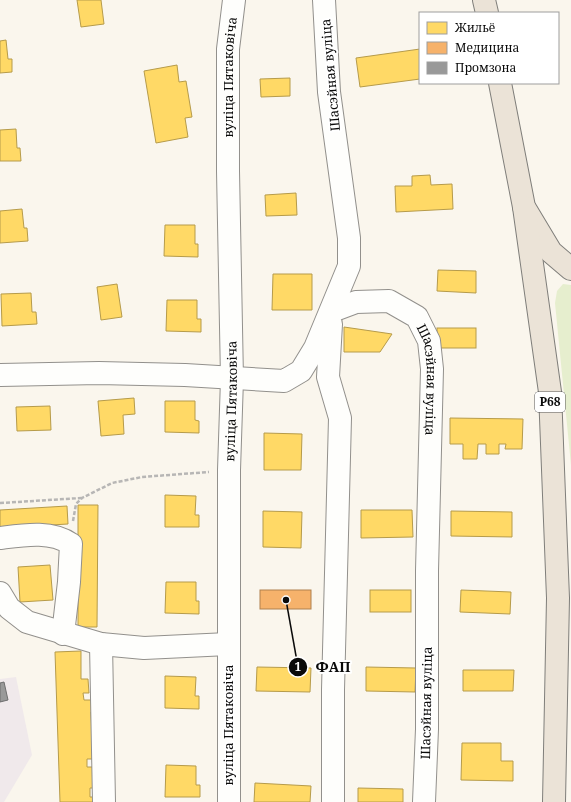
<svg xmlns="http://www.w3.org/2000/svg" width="571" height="802" viewBox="0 0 571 802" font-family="'Noto Serif',serif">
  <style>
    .industrial { fill: #f0e9eb }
    .green { fill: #e6eece }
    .homes { fill: #ffd966; stroke: #b69b4a }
    .health { fill: #f6b26b; stroke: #af804e }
    .industry { fill: #999; stroke: #6e6e6e }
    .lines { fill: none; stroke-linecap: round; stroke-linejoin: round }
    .minor-casing { stroke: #92908c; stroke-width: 24 }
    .major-casing { stroke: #7f7e7a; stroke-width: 24 }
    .path { stroke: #b7b6b5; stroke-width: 2.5; stroke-dasharray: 4 2; stroke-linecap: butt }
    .minor { stroke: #fefefc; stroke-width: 22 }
    .major { stroke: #ebe3d7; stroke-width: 22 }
    .labels { text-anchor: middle; stroke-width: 4; stroke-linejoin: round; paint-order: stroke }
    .shield { fill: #fff; stroke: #545454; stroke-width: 1 }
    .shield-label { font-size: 12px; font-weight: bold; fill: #0a0a0a }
    .street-label { font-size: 13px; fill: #0a0a0a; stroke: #fff }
    .leader { fill: none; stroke: #0a0a0a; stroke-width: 1.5 }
    .callout-dot { fill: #0a0a0a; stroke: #fff; stroke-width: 1.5 }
    .mark-label { font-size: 12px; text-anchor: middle; font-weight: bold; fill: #fff }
    .callout-label { font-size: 14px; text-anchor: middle; font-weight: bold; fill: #0a0a0a; stroke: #fff; stroke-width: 4; stroke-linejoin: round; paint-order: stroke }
  </style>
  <rect width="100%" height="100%" fill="#faf6ed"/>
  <!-- industrial -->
  <path class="industrial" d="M16 677 32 755 4 802H0V679Z"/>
  <!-- green -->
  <path class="green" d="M563 284 571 285V465L555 303 557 291Z"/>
  <!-- homes -->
  <g class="homes">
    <path d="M77 0H101L104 24 81 27Z"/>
    <path d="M6 40 8 59H12V72L0 73V41Z"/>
    <path d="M420 49V79L360 87 356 58Z"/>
    <path d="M177 65 179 82 186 81 192 117 185 118 188 137 156 143 144 71Z"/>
    <path d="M290 78V96L261 97 260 79Z"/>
    <path d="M16 129 17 148H20L21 161H0V130Z"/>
    <path d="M430 175 431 185 452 184 453 209 396 212 395 186H412V176Z"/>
    <path d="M296 193 297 215 266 216 265 195Z"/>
    <path d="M22 209 24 228H27L28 241 0 243V211Z"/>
    <path d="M165 225H195V244H198V257L164 256Z"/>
    <path d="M438 270 476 271V293L437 291Z"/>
    <path d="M273 274H312V310H272Z"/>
    <path d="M117 284 122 317 101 320 97 287Z"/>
    <path d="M31 293 32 312H36L37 324 2 326 1 294Z"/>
    <path d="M167 300H197V319H201V332L166 331Z"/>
    <path d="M344 327 392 334 380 352H344Z"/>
    <rect x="437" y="328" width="39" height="20"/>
    <path d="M134 398 135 414 123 415 124 434 101 436 98 401Z"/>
    <path d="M165 401H195V420L199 421V433L165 432Z"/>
    <path d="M50 406 51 430 17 431 16 407Z"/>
    <path d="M450 418 523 419 522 449H505L506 444H499V454H486V444H478L477 459H463V444H450Z"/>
    <path d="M264 433 302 434 301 470H264Z"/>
    <path d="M165 495 196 496 195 515H199V527H165Z"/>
    <path d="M78 505H98L97 627H78Z"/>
    <path d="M67 506 68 524 0 528V510Z"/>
    <path d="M361 510H412L413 537 361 538Z"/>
    <path d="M263 511 302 512 301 548 263 547Z"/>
    <path d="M451 511 512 512V537L451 536Z"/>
    <path d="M50 565 53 600 20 602 18 567Z"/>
    <path d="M166 582H196V601H199V614L165 613Z"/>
    <rect x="370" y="590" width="41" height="22"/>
    <path d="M461 590 511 592 510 614 460 612Z"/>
    <path d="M81 651V679H88L89 693H83L84 700H93V712H91L93 759H87V767H96L94 788H90V797H98V802H60L55 652Z"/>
    <path d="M257 667 311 668 310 692 256 691Z"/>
    <path d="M366 667 416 668 415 692 366 691Z"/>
    <path d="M463 670H514L513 691H463Z"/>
    <path d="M165 676 196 677 195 696H199V709L165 708Z"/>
    <path d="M462 743H501V761H513V781L461 780Z"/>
    <path d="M166 765 196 766V785H200V797H165Z"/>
    <path d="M255 783 311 786 310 802H254Z"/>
    <path d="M358 788 403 789V802H358Z"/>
  </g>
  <!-- health -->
  <rect class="health" x="260" y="590" width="51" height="19"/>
  <!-- industry -->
  <path class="industry" d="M4 682 8 700 0 702V683Z"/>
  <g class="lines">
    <!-- minor casing -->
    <g class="minor-casing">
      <g id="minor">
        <path id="s1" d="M332 311 356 302 389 301 417 317 429 341 432 369 427 571V729L424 802"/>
        <path d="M331 324 328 377 340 418 333 690V802"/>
        <path d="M0 375 99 373 185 375 284 381 301 371 315 348 349 266V238L329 92 324 0"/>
        <path d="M0 538C23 535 51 530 71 544L69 582 63 634"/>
        <path d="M0 593 9 608 27 622 101 644 144 648 228 644"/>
        <path d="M101 644 104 802"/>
        <path id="s2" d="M229 802V470L232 379 228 171V49L234 0"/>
      </g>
    </g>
    <!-- major casing -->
    <g class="major-casing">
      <g id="major">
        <path d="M484 0 487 13"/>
        <path d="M500 83 524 207 551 252 571 269"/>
        <path d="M524 207 550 392 558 598 554 802"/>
      </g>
    </g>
    <!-- path -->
    <g class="path">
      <path d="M0 503 82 498"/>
      <path d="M73 521 76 504 82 498 112 483 142 477 209 472"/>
    </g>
    <!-- minor -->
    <use href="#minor" class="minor"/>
    <!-- major -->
    <use href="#major" class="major"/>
  </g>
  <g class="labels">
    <!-- shield labels -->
    <rect class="shield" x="535" y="392" width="30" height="20" rx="3"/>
    <g class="shield-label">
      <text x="550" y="406">Р68</text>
    </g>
    <!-- street labels -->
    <g class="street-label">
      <text transform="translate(330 75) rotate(-95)" y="5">Шасэйная вуліца</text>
      <text dy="5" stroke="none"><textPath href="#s2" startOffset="725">вуліца Пятаковіча</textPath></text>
      <text dy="5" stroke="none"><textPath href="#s1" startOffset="156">Шасэйная вуліца</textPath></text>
      <text dy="5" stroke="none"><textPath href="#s2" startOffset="401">вуліца Пятаковіча</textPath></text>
      <text transform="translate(426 703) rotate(-89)" y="5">Шасэйная вуліца</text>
      <text transform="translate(228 725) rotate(-90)" y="5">вуліца Пятаковіча</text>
    </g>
  </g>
  <!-- callouts -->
  <path class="leader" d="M286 600L298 667"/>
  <g class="callout-dot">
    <circle cx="286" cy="600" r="4"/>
    <circle cx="298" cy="667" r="10"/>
  </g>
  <g class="mark-label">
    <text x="298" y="671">1</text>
  </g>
  <g class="callout-label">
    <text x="333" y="672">ФАП</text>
  </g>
  <!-- legend -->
  <rect x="419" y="12" width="140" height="72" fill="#ffffff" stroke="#9d9d9d"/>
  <rect x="427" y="22" width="20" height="12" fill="#ffd966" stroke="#9d9d9d"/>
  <text x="455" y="32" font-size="12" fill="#0a0a0a">Жильё</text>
  <rect x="427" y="42" width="20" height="12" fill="#f6b26b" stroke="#9d9d9d"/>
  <text x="455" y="52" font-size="12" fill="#0a0a0a">Медицина</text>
  <rect x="427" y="62" width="20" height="12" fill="#999999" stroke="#9d9d9d"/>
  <text x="455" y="72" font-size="12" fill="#0a0a0a">Промзона</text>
</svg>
